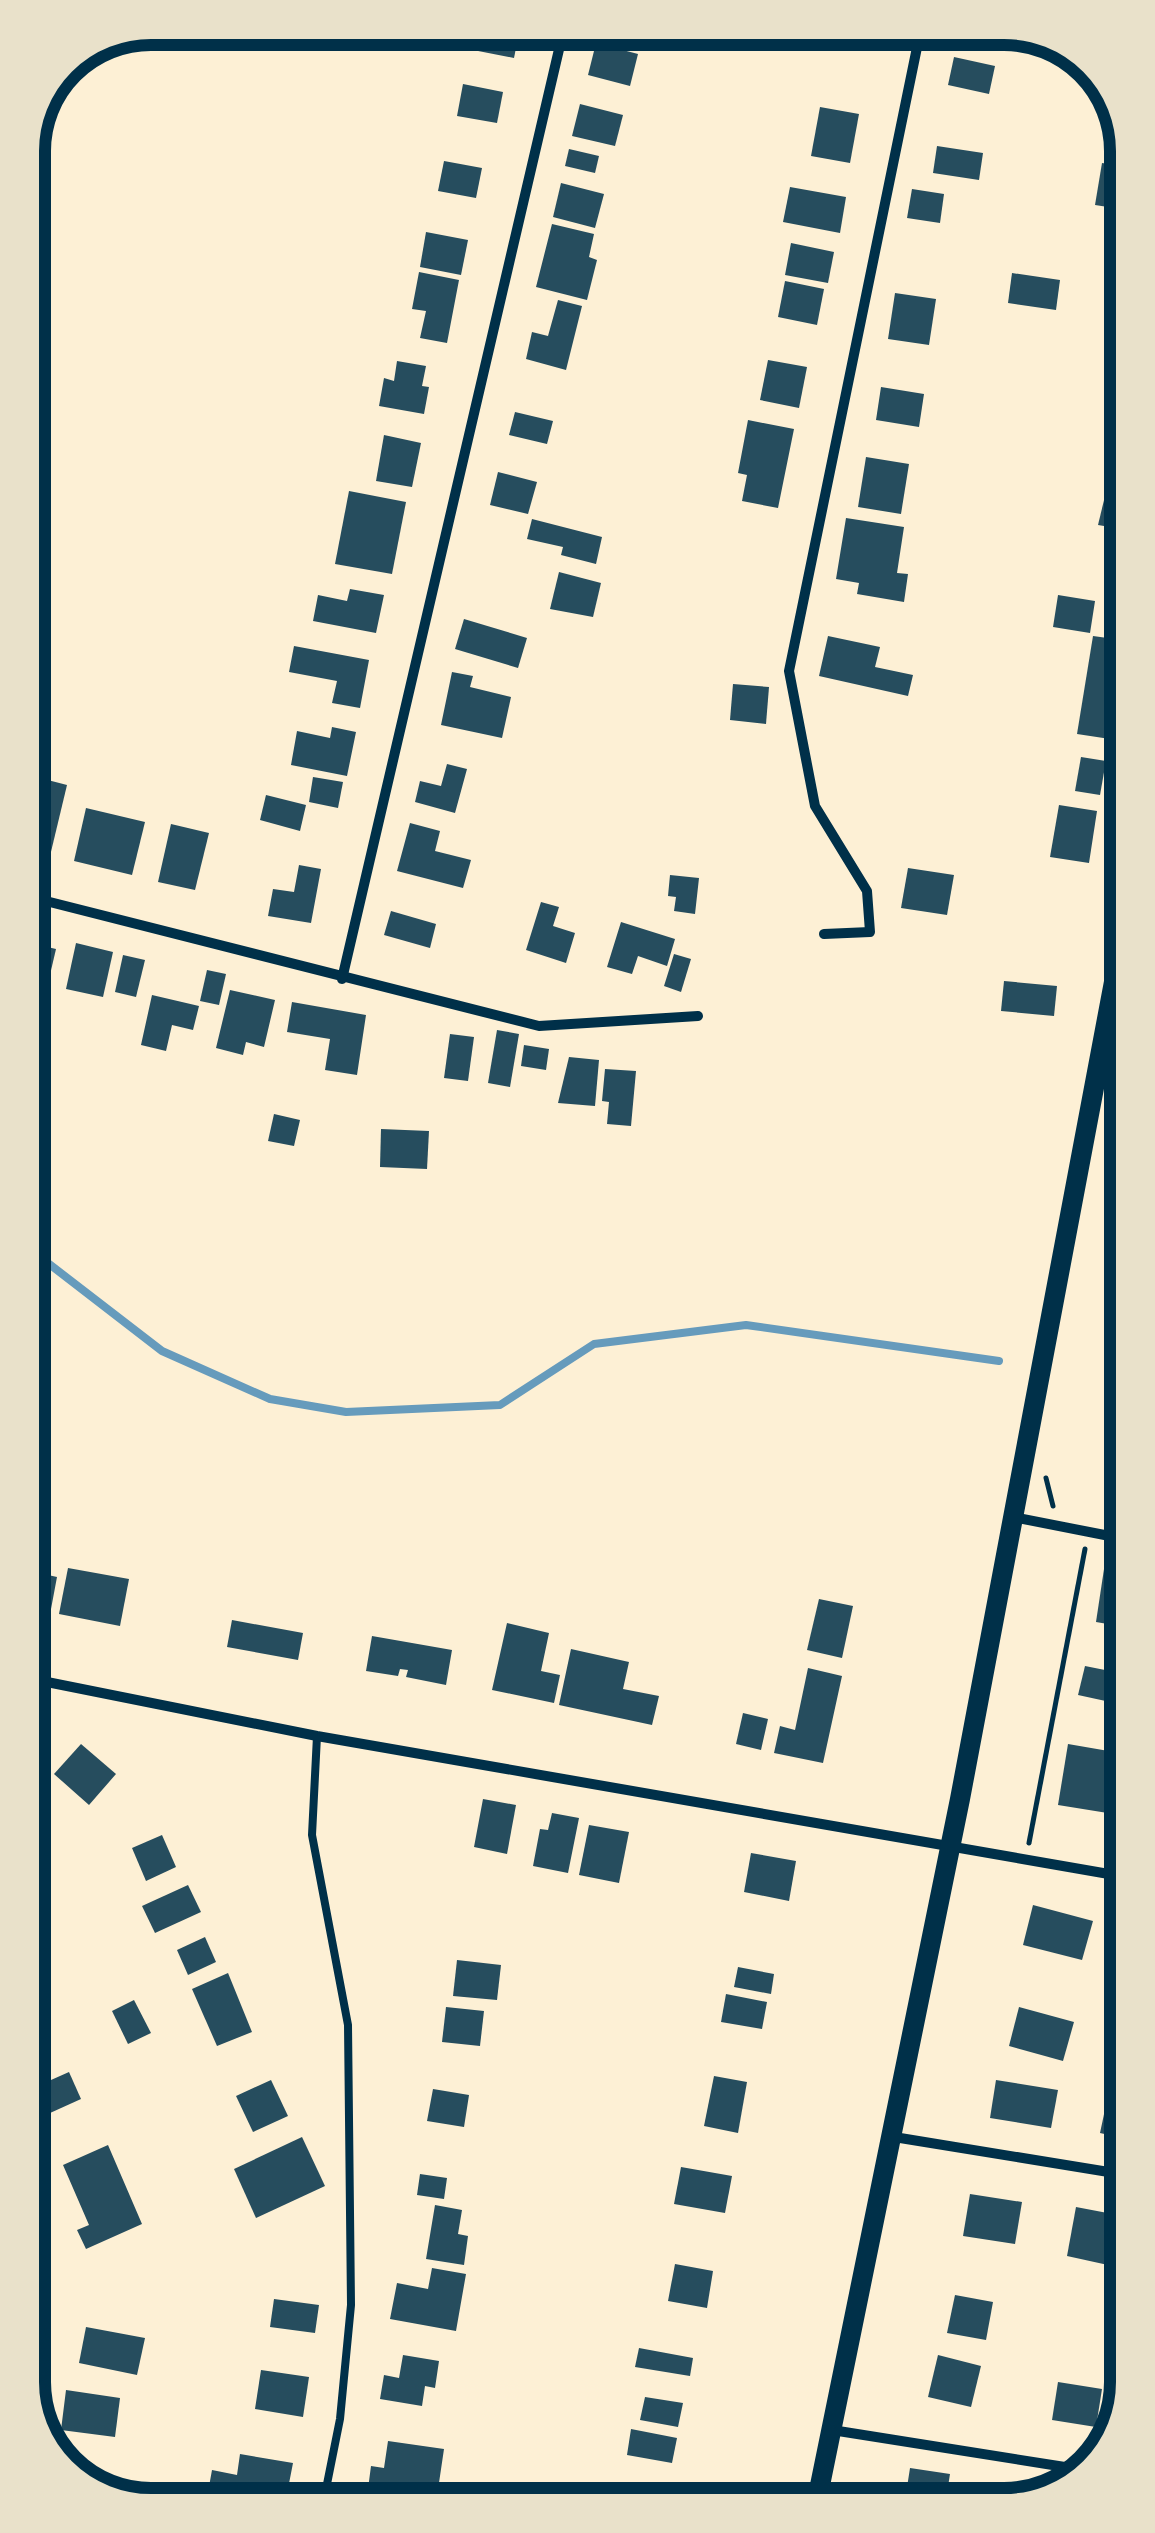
<svg xmlns="http://www.w3.org/2000/svg" width="1155" height="2533" viewBox="0 0 1155 2533" font-family="Inter,sans-serif">
  <style>
    .lines { fill: none; stroke-linecap: round; stroke-linejoin: round }
    .stream { stroke: #669bbc; stroke-width: 8 }
    .building { fill: #264d5e }
    .path { stroke: #003049; stroke-width: 5 }
    .service { stroke: #003049; stroke-width: 8 }
    .minor { stroke: #003049; stroke-width: 10 }
    .secondary { stroke: #003049; stroke-width: 20 }
    .rim { fill: none; stroke: #003049; stroke-width: 12 }
  </style>
  <rect width="100%" height="100%" fill="#fdf0d5"/>
  <g class="lines">
    <!-- stream -->
    <g class="stream">
      <path d="M31 1250 162 1351 270 1399 346 1412 500 1405 594 1344 746 1325 999 1361"/>
      <path d="M1122 1377 1124 1378"/>
    </g>
  </g>
  <!-- building -->
  <g class="building">
    <path d="M478 28H520L514 58 473 50Z"/>
    <path d="M596 43 638 54 630 86 588 75Z"/>
    <path d="M954 57 995 66 989 94 948 85Z"/>
    <path d="M463 84 503 92 497 123 457 116Z"/>
    <path d="M580 104 623 115 615 146 572 136Z"/>
    <path d="M820 107 859 114 850 163 811 156Z"/>
    <path d="M937 146 983 153 979 180 933 173Z"/>
    <path d="M569 149 599 156 595 173 565 166Z"/>
    <path d="M444 161 482 168 476 198 438 191Z"/>
    <path d="M1102 163 1121 166V209L1095 205Z"/>
    <path d="M561 183 604 194 595 228 553 217Z"/>
    <path d="M790 187 846 197 840 233 783 222Z"/>
    <path d="M912 189 944 194 940 223 907 218Z"/>
    <path d="M552 224 594 234 589 257 597 260 587 300 536 287Z"/>
    <path d="M426 232 468 240 461 275 420 267Z"/>
    <path d="M791 243 834 252 828 283 785 275Z"/>
    <path d="M419 272 459 280 447 343 420 338 426 311 412 309Z"/>
    <path d="M1012 273 1060 280 1056 310 1008 303Z"/>
    <path d="M785 281 824 289 817 325 778 317Z"/>
    <path d="M895 293 936 299 929 345 888 339Z"/>
    <path d="M558 300 582 306 566 370 526 359 532 332 548 336Z"/>
    <path d="M768 360 807 367 799 408 760 400Z"/>
    <path d="M397 361 426 366 422 386 429 387 424 414 379 406 384 378 394 381Z"/>
    <path d="M881 387 924 394 919 427 876 420Z"/>
    <path d="M515 412 553 421 547 444 509 435Z"/>
    <path d="M748 420 794 429 778 508 742 501 747 475 738 473Z"/>
    <path d="M384 435 421 443 412 487 376 481Z"/>
    <path d="M866 457 909 464 901 514 858 507Z"/>
    <path d="M1112 467 1122 469V529L1098 525Z"/>
    <path d="M498 472 537 482 528 514 490 505Z"/>
    <path d="M349 491 406 502 392 574 335 564Z"/>
    <path d="M846 518 904 527 897 573 908 574 904 602 857 594 859 583 836 579Z"/>
    <path d="M532 519 602 537 596 564 561 555 563 547 527 539Z"/>
    <path d="M559 572 601 583 593 617 550 609Z"/>
    <path d="M350 589 384 595 376 633 313 621 318 595 347 601Z"/>
    <path d="M1058 595 1095 601 1090 633 1053 627Z"/>
    <path d="M464 619 527 638 518 668 455 649Z"/>
    <path d="M828 636 880 647 875 667 913 675 908 696 819 676Z"/>
    <path d="M1093 636 1122 640 1110 739 1077 734Z"/>
    <path d="M294 646 369 660 360 708 332 703 337 681 289 672Z"/>
    <path d="M452 672 473 676 470 687 511 697 502 738 441 725Z"/>
    <path d="M733 684 769 687 766 724 730 720Z"/>
    <path d="M332 727 356 732 347 776 291 765 297 731 330 738Z"/>
    <path d="M1081 757 1106 761 1100 795 1075 791Z"/>
    <path d="M447 764 467 769 455 813 415 802 420 781 441 786Z"/>
    <path d="M313 777 343 782 338 808 309 802Z"/>
    <path d="M40 778 67 785 50 856 30 852V824Z"/>
    <path d="M266 795 306 805 300 831 260 820Z"/>
    <path d="M1059 805 1097 811 1089 863 1050 857Z"/>
    <path d="M86 808 145 822 132 875 74 861Z"/>
    <path d="M410 823 440 831 435 851 471 860 463 888 397 871Z"/>
    <path d="M171 824 209 833 195 890 158 882Z"/>
    <path d="M299 865 321 869 311 923 268 916 273 889 294 892Z"/>
    <path d="M908 868 954 875 947 915 901 908Z"/>
    <path d="M670 875 699 878 695 914 674 911 676 897 668 896Z"/>
    <path d="M541 902 559 907 553 926 575 933 566 963 526 950Z"/>
    <path d="M391 911 436 924 430 948 384 935Z"/>
    <path d="M621 922 675 939 667 966 638 956 632 974 607 967Z"/>
    <path d="M30 943 56 949 49 979 30 975Z"/>
    <path d="M76 943 113 952 103 997 66 989Z"/>
    <path d="M674 954 691 959 681 992 664 986Z"/>
    <path d="M123 955 145 960 136 997 115 992Z"/>
    <path d="M207 970 226 974 219 1005 200 1001Z"/>
    <path d="M1004 981 1057 986 1054 1016 1001 1011Z"/>
    <path d="M230 990 275 1000 264 1047 246 1042 243 1055 216 1048Z"/>
    <path d="M152 995 199 1006 193 1030 172 1025 166 1051 141 1045Z"/>
    <path d="M292 1002 366 1015 357 1075 325 1070 330 1039 287 1032Z"/>
    <path d="M497 1030 519 1034 510 1087 488 1083Z"/>
    <path d="M450 1034 474 1037 468 1081 444 1078Z"/>
    <path d="M524 1045 549 1049 546 1070 521 1066Z"/>
    <path d="M569 1057 599 1060 595 1106 558 1103Z"/>
    <path d="M605 1069 636 1071 631 1126 607 1124 609 1102 602 1101Z"/>
    <path d="M274 1114 300 1120 294 1146 268 1141Z"/>
    <path d="M381 1129 429 1131 427 1169 380 1167Z"/>
    <path d="M32 1555 51 1558 48 1575 57 1577 51 1609 32 1606Z"/>
    <path d="M68 1568 129 1579 120 1626 59 1614Z"/>
    <path d="M1104 1569 1125 1572V1627L1096 1622Z"/>
    <path d="M819 1599 853 1606 842 1658 807 1650Z"/>
    <path d="M232 1620 303 1633 298 1660 227 1647Z"/>
    <path d="M507 1623 549 1633 541 1671 560 1675 554 1703 492 1690Z"/>
    <path d="M372 1636 452 1650 446 1685 406 1677 408 1670 400 1669 398 1676 366 1671Z"/>
    <path d="M571 1649 629 1662 623 1689 659 1696 652 1725 559 1705Z"/>
    <path d="M1085 1666 1125 1674 1124 1705 1078 1695Z"/>
    <path d="M808 1668 842 1676 823 1763 774 1753 780 1726 795 1730Z"/>
    <path d="M743 1713 768 1719 761 1750 736 1744Z"/>
    <path d="M81 1744 116 1774 89 1805 54 1774Z"/>
    <path d="M1068 1744 1126 1754 1120 1815 1058 1805Z"/>
    <path d="M483 1799 516 1805 507 1854 474 1847Z"/>
    <path d="M552 1813 579 1818 568 1873 533 1866 540 1829 548 1830Z"/>
    <path d="M589 1825 629 1832 619 1883 579 1875Z"/>
    <path d="M162 1835 176 1867 146 1881 132 1848Z"/>
    <path d="M751 1853 796 1861 789 1901 744 1892Z"/>
    <path d="M188 1885 201 1912 155 1933 142 1906Z"/>
    <path d="M1033 1905 1093 1921 1082 1960 1023 1945Z"/>
    <path d="M205 1937 216 1962 188 1975 177 1950Z"/>
    <path d="M457 1960 501 1965 497 2000 453 1996Z"/>
    <path d="M738 1967 774 1974 771 1994 734 1987Z"/>
    <path d="M228 1973 252 2032 217 2046 192 1989Z"/>
    <path d="M726 1994 767 2002 762 2029 721 2022Z"/>
    <path d="M134 2000 151 2033 128 2044 112 2011Z"/>
    <path d="M446 2007 484 2011 480 2046 442 2042Z"/>
    <path d="M1019 2007 1074 2022 1063 2061 1009 2046Z"/>
    <path d="M69 2072 81 2099 39 2118 33 2088Z"/>
    <path d="M1113 2072 1127 2075V2139L1100 2133Z"/>
    <path d="M714 2076 747 2082 738 2133 704 2126Z"/>
    <path d="M271 2080 288 2116 253 2132 236 2096Z"/>
    <path d="M996 2080 1058 2090 1051 2128 990 2118Z"/>
    <path d="M433 2089 469 2095 464 2127 427 2121Z"/>
    <path d="M302 2137 325 2186 256 2218 234 2169Z"/>
    <path d="M108 2145 142 2224 86 2249 77 2230 89 2225 63 2165Z"/>
    <path d="M681 2167 732 2176 725 2213 674 2204Z"/>
    <path d="M420 2174 447 2178 444 2199 417 2195Z"/>
    <path d="M970 2194 1022 2202 1015 2244 963 2236Z"/>
    <path d="M435 2205 462 2210 458 2234 468 2236 464 2265 426 2259Z"/>
    <path d="M1076 2207 1118 2215 1108 2265 1067 2256Z"/>
    <path d="M675 2264 713 2271 707 2308 668 2301Z"/>
    <path d="M432 2268 466 2274 456 2331 390 2319 397 2283 428 2289Z"/>
    <path d="M955 2295 993 2302 986 2340 947 2333Z"/>
    <path d="M274 2299 319 2305 315 2333 270 2327Z"/>
    <path d="M86 2327 145 2338 137 2375 79 2363Z"/>
    <path d="M639 2348 693 2358 690 2376 635 2367Z"/>
    <path d="M403 2355 439 2361 435 2388 425 2386 422 2406 380 2399 384 2375 399 2378Z"/>
    <path d="M938 2355 981 2366 971 2407 928 2397Z"/>
    <path d="M261 2370 309 2377 303 2417 255 2409Z"/>
    <path d="M1058 2382 1102 2389 1096 2427 1052 2420Z"/>
    <path d="M66 2390 120 2398 115 2437 61 2430Z"/>
    <path d="M645 2397 683 2403 678 2427 640 2420Z"/>
    <path d="M631 2429 677 2438 672 2463 627 2455Z"/>
    <path d="M388 2441 444 2449 436 2503 366 2504 371 2466 384 2468Z"/>
    <path d="M240 2454 293 2463 285 2504 208 2492 212 2470 237 2475Z"/>
    <path d="M910 2468 950 2474 946 2499 905 2500Z"/>
  </g>
  <g class="lines">
    <!-- path -->
    <g class="path">
      <path d="M1046 1478 1053 1506"/>
      <path d="M1029 1843 1085 1549"/>
    </g>
    <!-- service -->
    <path class="service" d="M317 1736 312 1835 348 2025 351 2305 340 2419 323 2504"/>
    <!-- minor -->
    <g class="minor">
      <path d="M30 897 539 1026 698 1016"/>
      <path d="M824 934 870 932 867 891 815 806 789 671 921 28"/>
      <path d="M342 979 564 28"/>
      <path d="M1013 1517 1125 1539"/>
      <path d="M32 1679 317 1736 1126 1877"/>
      <path d="M894 2137 1127 2175"/>
      <path d="M832 2430 1084 2470"/>
    </g>
    <!-- secondary -->
    <path class="secondary" d="M817 2500 960 1799 1123 934"/>
  </g>
  <!-- crop -->
  <path d="M0 0H1155V2533H0ZM151 45H1004A106 106 0 0 1 1110 151V2382A106 106 0 0 1 1004 2488H151A106 106 0 0 1 45 2382V151A106 106 0 0 1 151 45Z" fill="#e9e1ca" fill-rule="evenodd"/>
  <path class="rim" d="M151 45H1004A106 106 0 0 1 1110 151V2382A106 106 0 0 1 1004 2488H151A106 106 0 0 1 45 2382V151A106 106 0 0 1 151 45Z"/>
</svg>
